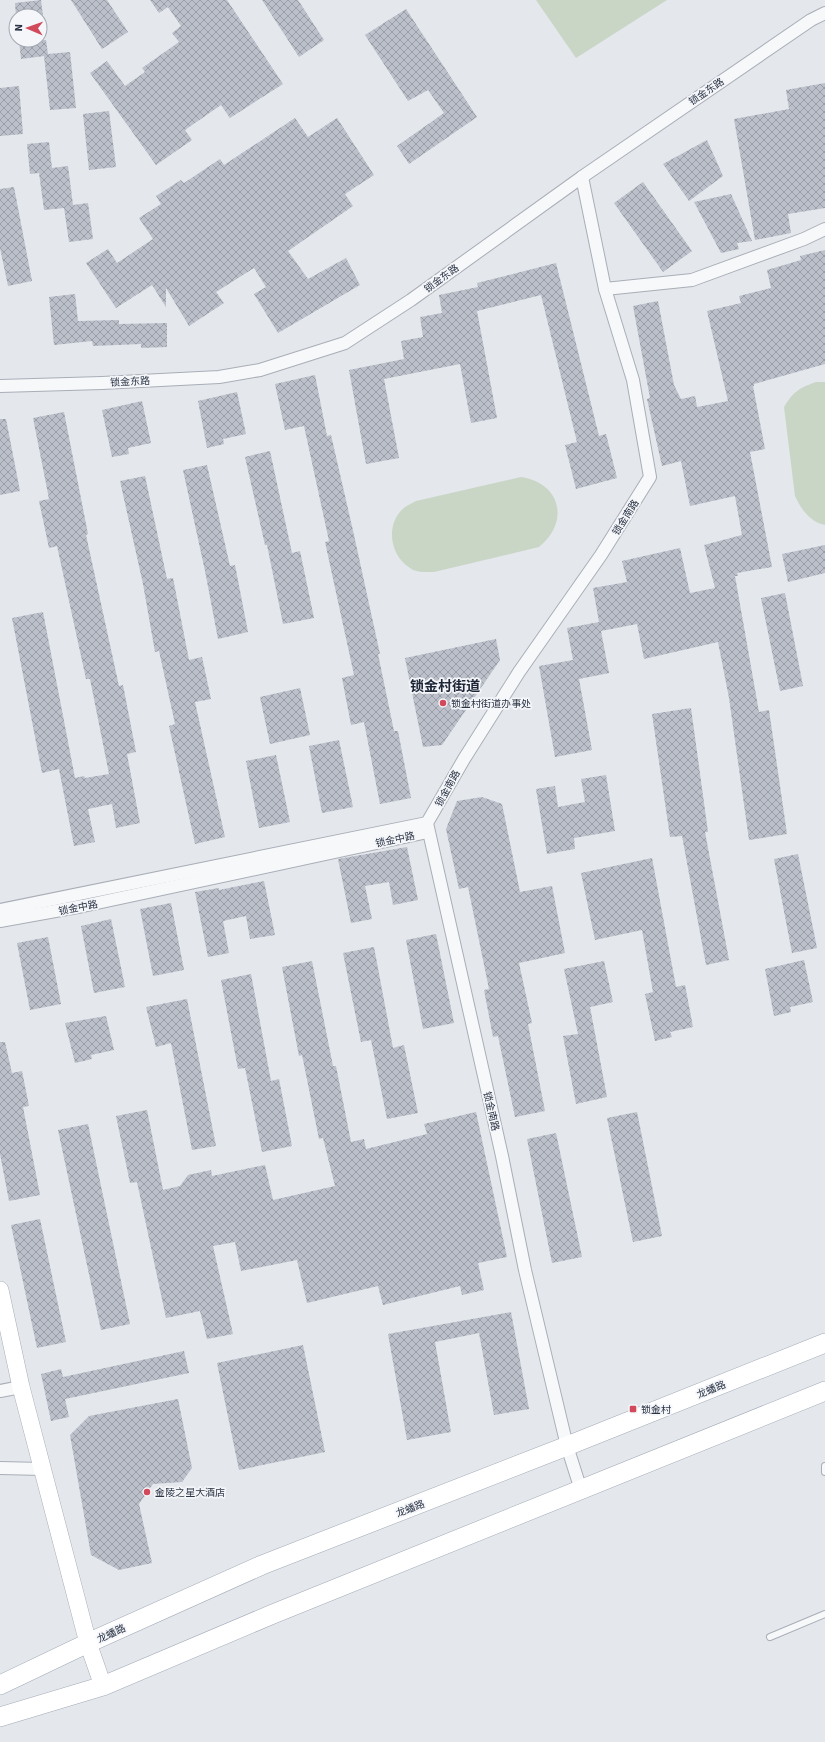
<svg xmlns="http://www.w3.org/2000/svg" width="825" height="1742" viewBox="0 0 825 1742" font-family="'Source Sans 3','Noto Sans SC',sans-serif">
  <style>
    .park { fill: #c9d6c5 }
    .building { fill: url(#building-cross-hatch) }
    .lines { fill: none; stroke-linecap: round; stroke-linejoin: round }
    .lane-casing { stroke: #a9aeb7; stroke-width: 8 }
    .street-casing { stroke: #a9aeb7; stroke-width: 14 }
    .secondary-casing { stroke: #a9aeb7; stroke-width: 18 }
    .primary-casing { stroke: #a3abb8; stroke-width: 20 }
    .lane { stroke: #f7f8fa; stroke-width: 6 }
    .street { stroke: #f7f8fa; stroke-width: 12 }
    .secondary { stroke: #fff; stroke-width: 17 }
    .primary { stroke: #fff; stroke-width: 19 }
    .poi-dot { fill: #d1495b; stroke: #f4f6f9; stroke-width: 1.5 }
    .labels { text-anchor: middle; stroke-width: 3.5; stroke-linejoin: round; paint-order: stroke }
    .street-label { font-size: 10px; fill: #2b3445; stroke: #f4f6f9 }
    .poi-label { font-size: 10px; fill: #2b3445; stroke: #f4f6f9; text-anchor: start }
    .district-label { font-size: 14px; font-weight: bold; fill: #1d2536; stroke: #f4f6f9 }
  </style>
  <defs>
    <pattern id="building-cross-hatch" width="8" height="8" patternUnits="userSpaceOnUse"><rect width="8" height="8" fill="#bbc0ca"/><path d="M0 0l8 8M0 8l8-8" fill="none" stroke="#989da6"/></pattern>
  </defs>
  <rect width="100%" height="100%" fill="#e4e7ec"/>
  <!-- park -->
  <g class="park">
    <path d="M536 0H667L576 58Z"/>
    <path d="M816 382H825V525C810 522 801 509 795 496L784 407C793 392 799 388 816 382Z"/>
    <path d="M521 477C561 483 570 522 539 547L434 572C426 572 417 573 410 568 389 555 385 523 405 507 408 505 413 503 416 501Z"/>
  </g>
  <!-- building -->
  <g class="building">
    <path d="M41 0 43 16H16L15 3Z"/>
    <path d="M71 0H107L128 32 102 49Z"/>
    <path d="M150 0H227L283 84 230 118 221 105 185 130 192 140 156 165 90 73 107 61 125 86 145 72 142 68 179 42 172 33 181 26 168 7 159 13Z"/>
    <path d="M262 0H298L324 40 299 57Z"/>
    <path d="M406 9 477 117 409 164 397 146 444 113 428 90 408 101 365 35Z"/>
    <path d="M19 40H46L48 54 70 52 76 108 50 110 44 56 21 59Z"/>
    <path d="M825 83V208L788 214 791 233 755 240 734 119 789 109 786 90Z"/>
    <path d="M19 86 23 134 0 136V88Z"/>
    <path d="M109 111 116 167 89 170 83 114Z"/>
    <path d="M295 118 308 137 337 118 374 175 345 194 353 206 288 251 308 279 346 258 360 285 278 333 254 294 266 287 254 268 216 292 224 303 189 326 166 288V307L152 285 116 308 86 263 108 249 117 263 153 239 139 218 161 204 156 196 181 180 184 183 220 159 224 165Z"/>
    <path d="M707 140 723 176 689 201 663 164Z"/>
    <path d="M49 142 52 168 68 166 73 205 88 203 93 239 69 242 64 208 44 210 39 173 30 174 27 144Z"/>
    <path d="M643 182 692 251 663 272 614 203Z"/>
    <path d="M14 187 32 281 8 286 0 248V189Z"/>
    <path d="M731 194 752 241 737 243 739 249 721 253 694 202Z"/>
    <path d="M825 250V364L754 384V386H753L765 449 750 452 772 567 737 573 738 576H735L759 712 769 710 787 834 749 840 729 698 718 642 644 659 637 624 601 631 609 673 579 679 592 750 555 757 539 666 573 660 567 628 599 622 593 588 627 582 622 561 680 548 690 593 715 588 704 545 742 535 735 496 690 506 681 461 662 466 647 399 650 398 633 306 658 301 674 385 681 399 695 396 697 407 728 401 707 311 741 303 739 296 771 288 767 270 801 260 800 256Z"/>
    <path d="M556 263 599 436 606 434 617 478 576 489 565 445 577 442 541 295 477 311 497 418 471 423 460 364 384 379 399 458 366 464 349 370 404 359 401 341 423 337 420 317 442 313 439 295 478 287 477 283Z"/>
    <path d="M75 294 78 321 119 320V324L167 323V347L141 348V344L93 346 92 341 54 345 49 297Z"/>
    <path d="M315 375 327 436 331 435 354 535 380 654H378L394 731H398L411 798 380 804 364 722 351 725 342 678 354 675 325 542 329 541 304 426 285 430 275 384Z"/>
    <path d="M237 392 246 434 223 439 224 444 207 448 198 401Z"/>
    <path d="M142 401 151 443 128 448 129 454 112 457 102 410Z"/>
    <path d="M64 412 88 534 86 535 119 686 123 685 136 752 127 754 140 823 116 828 112 804 88 809 95 842 74 846 59 769 42 773 12 618 43 612 75 778 84 776 85 778 109 774 90 679H86L57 546 49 548 39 501 49 499 33 418Z"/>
    <path d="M0 419H6L20 491 0 495Z"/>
    <path d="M270 451 292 553 300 551 314 618 283 624 267 545H265L245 457Z"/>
    <path d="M207 465 230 566 235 565 248 632 218 639 205 571 183 470Z"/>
    <path d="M145 476 167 579 173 578 189 660 202 657 211 699 195 702 225 837 195 844 169 726 175 724 159 651 155 652 143 584 120 481Z"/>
    <path d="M825 545V573L788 582 782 554Z"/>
    <path d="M785 593 803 686 780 691 761 598Z"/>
    <path d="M496 639 500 660 442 745 423 747 405 658Z"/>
    <path d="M300 688 310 735 270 744 260 697Z"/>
    <path d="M691 708 708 832H705L729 960 706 965 682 836 670 837 652 714Z"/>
    <path d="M339 740 353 807 322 813 309 746Z"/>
    <path d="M276 755 290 822 259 828 246 761Z"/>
    <path d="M606 775 615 831 574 838 575 849 547 854 536 789 555 786 558 807 585 802 581 779Z"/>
    <path d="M482 797 502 804 520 892 552 886 565 953 519 963 532 1023 528 1024 545 1111 515 1117 498 1036 493 1037 484 990 489 989 468 887 459 889 446 829 457 801Z"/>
    <path d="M407 847 418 900 393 905 389 882 365 886 372 919 351 923 338 859Z"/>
    <path d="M798 854 817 948 792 953 774 859Z"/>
    <path d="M652 858 676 987 685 985 693 1027 670 1032 672 1037 655 1041 645 994 653 992 642 930 595 940 581 873Z"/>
    <path d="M264 881 275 935 250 939 246 916 223 921 229 953 208 957 195 892 219 888V890Z"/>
    <path d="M171 903 184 970 153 976 140 909Z"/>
    <path d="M111 919 125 987 94 993 81 926Z"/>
    <path d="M436 934 454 1023 423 1029 406 940Z"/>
    <path d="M48 937 61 1004 30 1010 17 943Z"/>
    <path d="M374 947 393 1048 404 1045 418 1113 387 1119 371 1040 361 1042 343 953Z"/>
    <path d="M804 960 813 1002 790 1007 791 1012 774 1016 765 969Z"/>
    <path d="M312 961 333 1066H336L351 1142 364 1139 366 1149 427 1134 424 1124 476 1112 507 1257 478 1263 484 1290 462 1295 460 1286 383 1305 378 1286 307 1303 297 1260 241 1271 235 1242 213 1246 233 1334 207 1339 200 1311 166 1318 137 1182 130 1183 116 1116 147 1110 163 1190 180 1186 188 1175 211 1170 212 1176 265 1165 273 1200 335 1186 323 1138 319 1139 302 1055 299 1056 282 967Z"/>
    <path d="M604 961 613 1002 590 1007 607 1097 576 1104 563 1036 578 1034 564 969Z"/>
    <path d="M251 974 271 1081 279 1079 292 1146 262 1152 245 1068 238 1069 221 980Z"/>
    <path d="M187 999 216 1146 192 1150 171 1043 156 1047 146 1007Z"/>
    <path d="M106 1016 114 1050 91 1055 92 1059 75 1063 65 1023Z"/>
    <path d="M0 1042H5L12 1073 22 1071 29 1106 23 1107 40 1195 9 1201 0 1154Z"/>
    <path d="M637 1112 662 1236 633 1242 607 1118Z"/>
    <path d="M88 1124 130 1324 101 1330 58 1130Z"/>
    <path d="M556 1133 582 1257 552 1263 527 1139Z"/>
    <path d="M40 1219 66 1342 37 1348 11 1225Z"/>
    <path d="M511 1312 529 1409 494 1415 479 1333 435 1342 451 1432 407 1440 388 1334Z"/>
    <path d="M303 1345 325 1452 239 1470 217 1363Z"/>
    <path d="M184 1351 189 1373 65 1399 69 1417 51 1421 41 1374 61 1369 63 1377Z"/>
    <path d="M178 1399 192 1468 182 1482 153 1484 139 1504 152 1563 119 1570 91 1555 70 1435 89 1416Z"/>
  </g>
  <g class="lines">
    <!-- lane casing -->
    <g class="lane-casing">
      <g id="lane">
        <path d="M825 1466V1472"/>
        <path d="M770 1637 825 1614"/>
      </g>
    </g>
    <!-- street casing -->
    <g class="street-casing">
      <g id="street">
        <path d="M605 289 692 280 804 239 825 229"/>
        <path d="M0 386 102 383 219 377 260 370 345 343 411 300 582 177 811 20 825 13"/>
        <path d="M0 910 427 823"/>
        <path d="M0 921 83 906 423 833 427 823"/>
        <path d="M0 1391 21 1387"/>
        <path d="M0 1468 43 1469"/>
        <path d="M581 1490 567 1446 525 1270 502 1156 427 823 464 759 519 672 601 555 650 477 633 380 605 289 582 177"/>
      </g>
    </g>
    <!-- secondary casing -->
    <g class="secondary-casing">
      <path id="secondary" d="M0 1290 21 1387 88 1643 103 1686"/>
    </g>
    <!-- primary casing -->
    <g class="primary-casing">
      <g id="primary">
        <path d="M0 1685 88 1643 262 1565 567 1446 825 1343"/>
        <path d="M0 1717 103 1686 273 1614 825 1391"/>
      </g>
    </g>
    <!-- lane -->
    <use href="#lane" class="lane"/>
    <!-- street -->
    <use href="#street" class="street"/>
    <!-- secondary -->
    <use href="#secondary" class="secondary"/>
    <!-- primary -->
    <use href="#primary" class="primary"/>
  </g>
  <!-- markers -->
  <g class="poi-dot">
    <circle cx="443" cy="703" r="4"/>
    <rect x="629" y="1405" width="8" height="8" rx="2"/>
    <circle cx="147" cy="1492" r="4"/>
  </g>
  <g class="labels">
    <!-- street labels -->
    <g class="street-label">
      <text transform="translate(706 91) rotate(-34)" y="4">锁金东路</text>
      <text transform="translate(441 278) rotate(-36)" y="4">锁金东路</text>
      <text transform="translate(130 381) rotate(-3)" y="4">锁金东路</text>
      <text transform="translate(625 517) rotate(-58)" y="4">锁金南路</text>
      <text transform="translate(447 788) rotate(-61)" y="4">锁金南路</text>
      <text transform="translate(395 839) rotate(-12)" y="4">锁金中路</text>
      <text transform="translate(78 907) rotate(-11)" y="4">锁金中路</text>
      <text transform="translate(492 1111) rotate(77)" y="4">锁金南路</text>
      <text transform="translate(711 1389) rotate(-22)" y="4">龙蟠路</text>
      <text transform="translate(410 1508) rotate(-21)" y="4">龙蟠路</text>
      <text transform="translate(111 1633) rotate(-24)" y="4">龙蟠路</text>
    </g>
    <!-- poi labels -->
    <g class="poi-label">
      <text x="451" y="707">锁金村街道办事处</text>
      <text x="641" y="1413">锁金村</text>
      <text x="155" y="1496">金陵之星大酒店</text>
    </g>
    <!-- district labels -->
    <g class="district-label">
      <text x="445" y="691">锁金村街道</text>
    </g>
  </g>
  <!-- north arrow -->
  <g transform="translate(28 28) rotate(272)"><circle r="19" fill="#f4f6f9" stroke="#a4a8b1"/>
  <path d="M0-3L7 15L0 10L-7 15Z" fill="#d1495b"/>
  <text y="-6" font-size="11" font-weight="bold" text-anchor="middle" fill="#2b3445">N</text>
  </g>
</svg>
